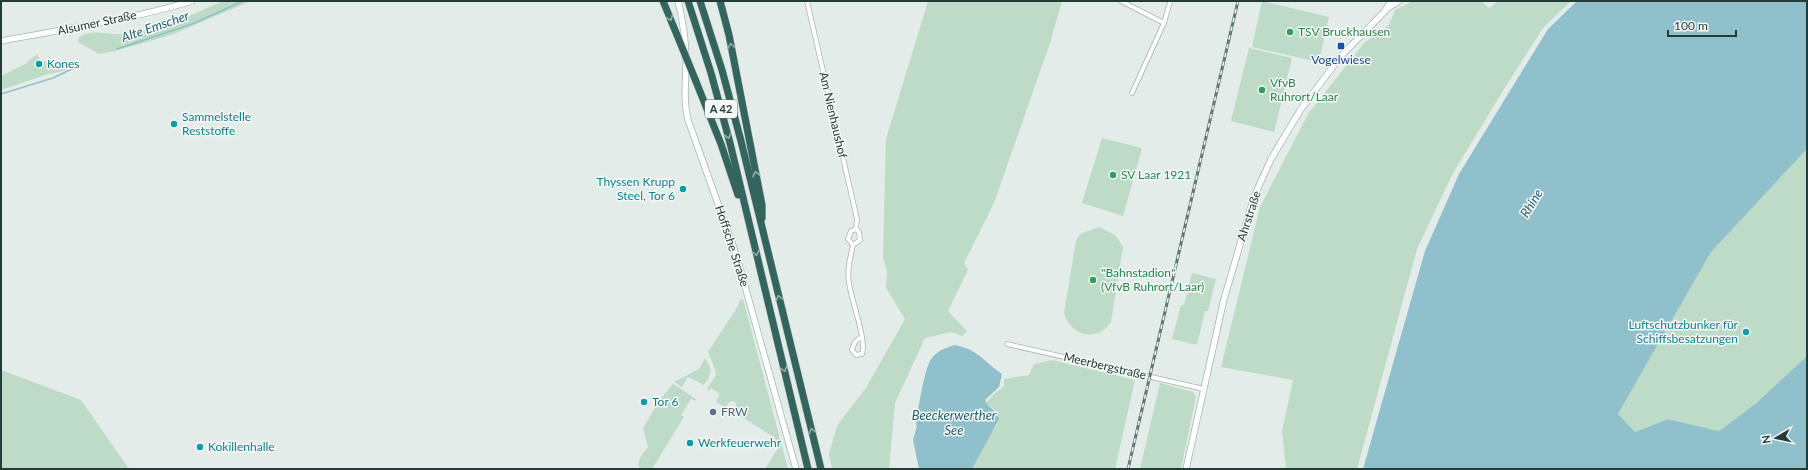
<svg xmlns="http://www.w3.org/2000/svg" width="1808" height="470" viewBox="0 0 1808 470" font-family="Lato,sans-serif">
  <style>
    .green { fill: #bedbc7 }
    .water { fill: #90c0cc }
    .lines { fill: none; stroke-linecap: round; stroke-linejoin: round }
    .stream { stroke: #90c0cc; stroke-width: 1.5 }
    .street-casing { stroke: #a6b4af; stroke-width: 5.5 }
    .secondary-casing { stroke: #a2b7b1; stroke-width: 7 }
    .highway-casing { stroke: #c2c8c7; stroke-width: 8 }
    .street { stroke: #fff; stroke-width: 4 }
    .secondary { stroke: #fff; stroke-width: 5.5 }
    .highway { stroke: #33655e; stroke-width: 7 }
    .rail-casing { stroke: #5f7772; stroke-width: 3 }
    .rail { stroke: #f4f8f6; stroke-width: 1.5; stroke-dasharray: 4.5; stroke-linecap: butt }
    .highway-bridge-casing { stroke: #c2c8c7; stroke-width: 8; stroke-linecap: butt }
    .highway-bridge { stroke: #33655e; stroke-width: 7 }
    .oneway { stroke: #94aeaa }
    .leisure-dot { fill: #2e9e5b; stroke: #f4f8f6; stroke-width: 1.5 }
    .transit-dot { fill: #1a4fb4; stroke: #f4f8f6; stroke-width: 1.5 }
    .culture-dot { fill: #0f9aa8; stroke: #f4f8f6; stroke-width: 1.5 }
    .service-dot { fill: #5c6f8a; stroke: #f4f8f6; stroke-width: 1.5 }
    .labels { text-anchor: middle; stroke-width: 3; stroke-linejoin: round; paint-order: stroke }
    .shield { fill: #f4f8f6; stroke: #627470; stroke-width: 1 }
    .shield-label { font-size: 11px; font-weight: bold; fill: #243c37 }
    .street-label { font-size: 12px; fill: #243c37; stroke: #f4f8f6 }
    .leisure-label { font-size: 12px; fill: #27864d; stroke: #f4f8f6; text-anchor: start }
    .transit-label { font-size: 12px; fill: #164399; stroke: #f4f8f6 }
    .culture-label { font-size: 12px; fill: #0d838f; stroke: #f4f8f6; text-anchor: start }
    .service-label { font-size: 12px; fill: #4e5e75; stroke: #f4f8f6; text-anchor: start }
    .water-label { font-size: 13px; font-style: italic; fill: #236173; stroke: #f4f8f6 }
  </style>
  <rect width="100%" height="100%" fill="#e3ece8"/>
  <!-- green -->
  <g class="green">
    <path d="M223 1H251L171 35 115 51 99 54 78 42 79 37C94 28 108 36 124 34 158 31 192 15 223 1Z"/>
    <path d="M928 1H1062L1050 43 994 203 964 263 968 270 948 311 967 331 962 336 952 332 925 338 895 403 889 469H832L829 453 838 424 866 388 905 319 886 288 887 272 883 257 886 139Z"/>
    <path d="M1262 1 1329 17 1319 62 1252 47Z"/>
    <path d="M1413 1H1481L1489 8 1498 1H1571L1543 28 1506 86 1453 173 1417 249 1357 469H1286L1282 431 1293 380 1221 367 1260 207 1308 114 1364 43 1389 25 1395 10Z"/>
    <path d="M1249 48 1292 58 1274 132 1231 121Z"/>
    <path d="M37 54 40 60 68 68 67 70 45 75 1 90V76L25 64Z"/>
    <path d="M1102 138 1142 148 1123 216 1082 203Z"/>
    <path d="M1807 149V356L1755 404 1719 431 1668 419 1635 432 1618 414 1711 252Z"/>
    <path d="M1099 227 1115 235 1123 247 1111 322C1097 343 1070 336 1064 313L1076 241 1080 234Z"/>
    <path d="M1192 273 1216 279 1208 311H1205L1197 345 1172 339 1181 305H1184Z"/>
    <path d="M740 299H743L788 469H765L778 448 774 445 775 438 734 412 736 403 733 401 729 402 722 413 720 411 723 406 716 402 720 394 711 388 709 391 707 389 716 375 715 369 708 352 738 306Z"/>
    <path d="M705 358C713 371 712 373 704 385L688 377 682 387 674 382 699 369Z"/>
    <path d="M1052 360 1135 380 1115 469H972L987 438 997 425V412L986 403 993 395 1004 386V379L1029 375 1034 364Z"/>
    <path d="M1 370 81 400 129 469H1Z"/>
    <path d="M1160 383 1193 392 1196 396 1181 469H1140Z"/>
    <path d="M673 384 696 399 695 401 691 399 681 415 684 417 652 469H640C635 461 643 454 648 447L643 428 659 401Z"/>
  </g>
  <!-- water -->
  <g class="water">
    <path d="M1577 1H1807V149L1711 252 1618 414 1635 432 1668 419 1719 431 1755 404 1807 356V469H1363L1425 251 1459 174 1548 29Z"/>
    <path d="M955 345C979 350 983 361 1002 374L999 387 985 400C988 408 996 409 999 419L972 469H919L913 440 917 426 916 425C917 413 925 367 931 359 938 350 945 348 955 345Z"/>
  </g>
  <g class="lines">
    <!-- stream -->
    <g class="stream">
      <path d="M117 49 192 24 243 1"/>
      <path d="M1 94 53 78 74 68"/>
    </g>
    <!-- street casing -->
    <g class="street-casing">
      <g id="street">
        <path d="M807 1 857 219 856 229 851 231 848 239 853 245C850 258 847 270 849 283 851 299 867 340 862 354L856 355 852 350 855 342 861 337"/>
        <path d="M1121 1 1164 23"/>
        <path d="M1132 93 1164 23 1170 2"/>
        <path d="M853 245 860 240 859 232 856 229"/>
        <path d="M1007 344 1204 389"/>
      </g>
    </g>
    <!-- secondary casing -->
    <g class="secondary-casing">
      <g id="secondary">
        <path d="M678 1C683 21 686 41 686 62 686 82 683 100 688 120L736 254 796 469"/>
        <path d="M1388 8 1399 1"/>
        <path d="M1 41C65 29 129 20 192 1"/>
        <path d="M1186 469 1224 299 1254 197 1271 159 1301 109 1341 56 1385 11 1391 1"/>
      </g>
    </g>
    <!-- highway casing -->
    <g class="highway-casing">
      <g id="highway">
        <path d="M663 1 677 35"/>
        <path d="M688 1 711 73 730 143 808 469"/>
        <path d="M700 1 722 70 741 141 821 469"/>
        <path d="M720 1 729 35 762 205V218"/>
        <path d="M695 79 721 144 738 195"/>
      </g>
    </g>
    <!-- street -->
    <use href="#street" class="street"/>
    <!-- secondary -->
    <use href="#secondary" class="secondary"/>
    <!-- highway -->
    <use href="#highway" class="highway"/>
    <!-- rail casing -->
    <g class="rail-casing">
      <path id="rail" d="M1128 469 1238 1"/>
    </g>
    <!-- rail -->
    <use href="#rail" class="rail"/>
    <!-- highway-bridge casing -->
    <g class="highway-bridge-casing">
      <path id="highway-bridge" d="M677 35 695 79"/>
    </g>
    <!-- highway-bridge -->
    <use href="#highway-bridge" class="highway-bridge"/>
  </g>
  <!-- one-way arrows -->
  <defs><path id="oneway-chevron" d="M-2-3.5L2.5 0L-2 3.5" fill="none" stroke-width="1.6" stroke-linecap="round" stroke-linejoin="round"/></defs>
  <g class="oneway">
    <use href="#oneway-chevron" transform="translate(670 18) rotate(68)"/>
    <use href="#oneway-chevron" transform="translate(731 46) rotate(-101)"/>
    <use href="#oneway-chevron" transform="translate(728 136) rotate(75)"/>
    <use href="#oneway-chevron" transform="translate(756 174) rotate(-102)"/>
    <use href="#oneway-chevron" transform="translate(756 253) rotate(76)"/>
    <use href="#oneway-chevron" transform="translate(779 298) rotate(-104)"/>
    <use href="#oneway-chevron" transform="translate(784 369) rotate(75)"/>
    <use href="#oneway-chevron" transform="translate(812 431) rotate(-104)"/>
  </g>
  <!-- markers -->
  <g class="leisure-dot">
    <circle cx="1290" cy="32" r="4"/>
    <circle cx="1262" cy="90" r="4"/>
    <circle cx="1113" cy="175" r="4"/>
    <circle cx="1093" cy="280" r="4"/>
  </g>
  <rect class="transit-dot" x="1337" y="42" width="8" height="8" rx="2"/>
  <g class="culture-dot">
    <circle cx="39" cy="64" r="4"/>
    <circle cx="174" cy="124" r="4"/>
    <circle cx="683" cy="189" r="4"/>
    <circle cx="1746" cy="332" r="4"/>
    <circle cx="644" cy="402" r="4"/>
    <circle cx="690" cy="443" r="4"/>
    <circle cx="200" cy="447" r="4"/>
  </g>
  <circle class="service-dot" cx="713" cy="412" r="4"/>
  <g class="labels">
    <!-- shield labels -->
    <rect class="shield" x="705" y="100" width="32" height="18" rx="3"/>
    <g class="shield-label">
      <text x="721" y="113">A 42</text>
    </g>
    <!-- street labels -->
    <g class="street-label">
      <text transform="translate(97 23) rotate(-12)" y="4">Alsumer Straße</text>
      <text transform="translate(833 115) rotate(77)" y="4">Am Nienhaushof</text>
      <text transform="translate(1249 216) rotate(-72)" y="4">Ahrstraße</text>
      <text transform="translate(732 246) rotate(72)" y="4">Hoffsche Straße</text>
      <text transform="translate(1105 366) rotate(13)" y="4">Meerbergstraße</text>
    </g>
    <!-- leisure labels -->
    <g class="leisure-label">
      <text x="1298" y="36">TSV Bruckhausen</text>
      <text x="1270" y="87">VfvB<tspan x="1270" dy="14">Ruhrort/Laar</tspan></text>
      <text x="1121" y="179">SV Laar 1921</text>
      <text x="1101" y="277">"Bahnstadion"<tspan x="1101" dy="14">(VfvB Ruhrort/Laar)</tspan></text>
    </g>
    <!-- transit labels -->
    <g class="transit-label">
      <text x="1341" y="64">Vogelwiese</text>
    </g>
    <!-- culture labels -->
    <g class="culture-label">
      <text x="47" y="68">Kones</text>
      <text x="182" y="121">Sammelstelle<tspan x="182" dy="14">Reststoffe</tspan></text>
      <text x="675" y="186" text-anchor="end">Thyssen Krupp<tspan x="675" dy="14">Steel, Tor 6</tspan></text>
      <text x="1738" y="329" text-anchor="end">Luftschutzbunker für<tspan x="1738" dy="14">Schiffsbesatzungen</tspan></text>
      <text x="652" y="406">Tor 6</text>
      <text x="698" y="447">Werkfeuerwehr</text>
      <text x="208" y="451">Kokillenhalle</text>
    </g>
    <!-- service labels -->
    <g class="service-label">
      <text x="721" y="416">FRW</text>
    </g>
    <!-- water labels -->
    <g class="water-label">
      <text transform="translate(155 26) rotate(-19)" y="5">Alte Emscher</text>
      <text transform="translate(1531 203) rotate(-58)" y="5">Rhine</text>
      <text x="954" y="420">Beeckerwerther<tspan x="954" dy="15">See</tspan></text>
    </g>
  </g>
  <!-- border -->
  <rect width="1808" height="470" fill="none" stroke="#243c37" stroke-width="4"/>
  <!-- north arrow -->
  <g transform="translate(1776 438) rotate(261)" stroke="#f4f8f6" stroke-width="3" paint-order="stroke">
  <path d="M0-3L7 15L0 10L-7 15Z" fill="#243c37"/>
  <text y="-6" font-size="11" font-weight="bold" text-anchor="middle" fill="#243c37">N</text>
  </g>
  <!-- scale -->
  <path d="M1668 30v6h68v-6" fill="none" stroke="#243c37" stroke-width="2"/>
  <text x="1674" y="30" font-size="12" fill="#243c37" stroke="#f4f8f6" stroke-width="3" paint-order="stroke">100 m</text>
</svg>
